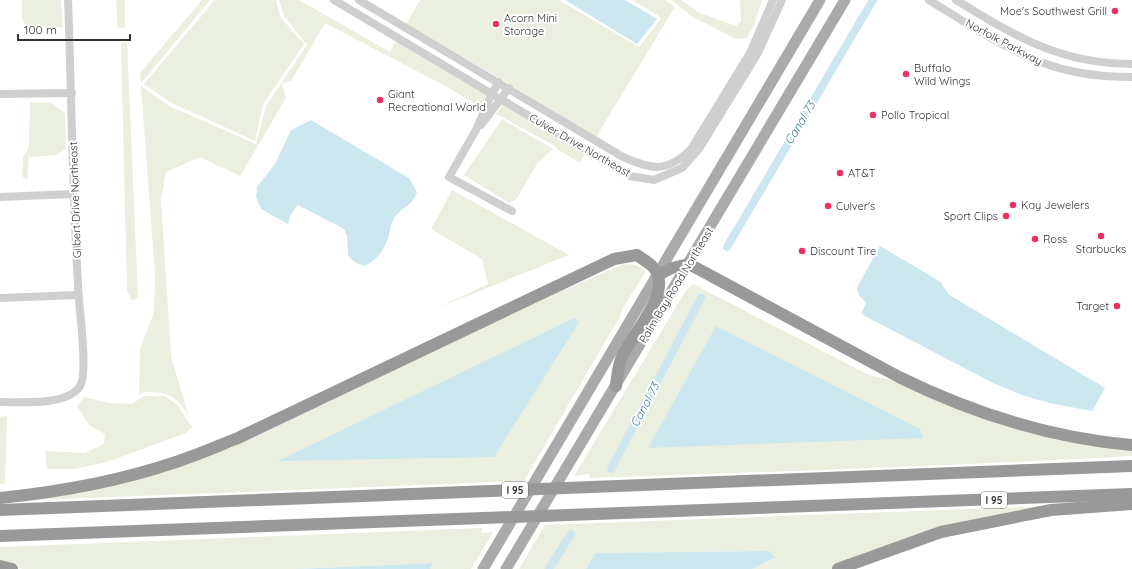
<svg xmlns="http://www.w3.org/2000/svg" width="1132" height="569" viewBox="0 0 1132 569" font-family="Quicksand,sans-serif">
  <style>
    .green { fill: #eaefe0; fill-rule: evenodd }
    .water { fill: #cce7ef }
    .lines { fill: none; stroke-linecap: round; stroke-linejoin: round }
    .canal { stroke: #cce7ef; stroke-width: 8 }
    .minor { stroke: #cfcfcf; stroke-width: 8 }
    .major { stroke: #aaa; stroke-width: 11 }
    .highway { stroke: #999; stroke-width: 12 }
    .poi-dot { fill: #ed305e; stroke: #fff; stroke-width: 1.5 }
    .labels { text-anchor: middle; stroke-width: 4; stroke-linejoin: round; paint-order: stroke }
    .shield { fill: #fff; stroke: #707070; stroke-width: 1 }
    .shield-label { font-size: 10px; font-weight: bold; fill: #323232 }
    .poi-label { font-size: 11px; fill: #323232; stroke: #fff; text-anchor: start }
    .street-label { font-size: 11px; fill: #323232; stroke: #fff }
    .water-label { font-size: 12px; font-style: italic; fill: #397f92; stroke: #fff }
  </style>
  <rect width="100%" height="100%" fill="#fff"/>
  <!-- green -->
  <g class="green">
    <path d="M22 0H61L63 27H27L22 19Z"/>
    <path d="M116 0H125V28H118Z"/>
    <path d="M202 0H210L141 83 140 73Z"/>
    <path d="M215 0H276L281 18 304 44 263 104 255 141 170 102 144 84Z"/>
    <path d="M279 0H299L390 52 396 41 487 94 482 105 478 103 476 105 451 89 325 23 291 81 282 83 286 98 240 176 200 157 166 172 161 199 171 356 188 414C177 398 171 393 151 392 146 392 143 392 139 395L140 349 154 312 155 275 141 86 169 106 256 144 266 106 307 45 284 16Z"/>
    <path d="M420 0H559L639 47 661 19 659 16 632 0H665L675 7 596 137 508 83 406 24Z"/>
    <path d="M671 0H681L700 13 736 26 741 22 740 0H762L754 25 747 38 736 39 693 17Z"/>
    <path d="M127 42 138 297 132 301 127 290 121 44Z"/>
    <path d="M30 102 51 103 65 113 66 149 56 155 29 157 27 180 22 176 23 157 29 147Z"/>
    <path d="M503 104 585 154 580 163 557 149 555 146 496 114Z"/>
    <path d="M502 119 553 149 537 164 516 200 509 203 464 175Z"/>
    <path d="M452 190 569 255 437 308 488 284 482 259 431 229Z"/>
    <path d="M624 264 636 265 646 271C637 287 625 302 619 318L524 481 36 500V497L58 494 273 427 559 292ZM574 318 578 322 280 461Z"/>
    <path d="M693 284 869 375 899 382 916 390 1132 449V456C951 466 770 472 589 478V474L574 476 685 292Z"/>
    <path d="M144 396H165L177 405 192 427 186 433 107 462 74 469H47L45 451 85 453 104 444 105 434 89 425 77 406 84 397 109 403 132 404Z"/>
    <path d="M7 416 5 484H0V417Z"/>
    <path d="M1049 506 1009 514 833 569H752L775 559 769 551 595 553 586 569H519L545 525Z"/>
    <path d="M482 528V533L493 532 471 569H430L433 563 296 569H23L0 564V547Z"/>
  </g>
  <!-- water -->
  <g class="water">
    <path d="M565 0H625L657 19 637 44Z"/>
    <path d="M311 120 409 178 417 192C410 209 404 205 395 217 390 224 390 233 387 241 382 253 376 260 365 266L356 263 348 256 347 236 344 229 298 205 291 214 288 224 261 209 256 197 257 187 275 164 291 130Z"/>
    <path d="M880 246 941 282 948 294 1105 388 1092 411 1049 403 1022 395 993 383 861 314 866 303 858 294 857 287Z"/>
    <path d="M574 318 579 322 494 457 278 461Z"/>
    <path d="M716 326 920 429 923 438 648 448Z"/>
    <path d="M769 551 775 558 752 569H586L595 553Z"/>
    <path d="M433 563 430 569H296Z"/>
  </g>
  <g class="lines">
    <!-- canal -->
    <g class="canal">
      <path d="M727 247 873 0"/>
      <path d="M611 469 701 298"/>
      <path d="M549 569 571 534"/>
    </g>
    <!-- minor -->
    <g class="minor">
      <path d="M334 0 630 176 654 180 682 168 699 149 758 53 782 0"/>
      <path d="M359 0 623 157C652 170 667 173 691 149L750 53 773 0"/>
      <path d="M929 0C963 21 998 45 1036 60 1066 73 1100 77 1132 77"/>
      <path d="M956 0C1015 36 1060 64 1132 64"/>
      <path d="M499 82 492 93 476 130 449 177 512 211"/>
      <path d="M0 94 72 93"/>
      <path d="M481 125 509 88"/>
      <path d="M0 197 74 194"/>
      <path d="M0 298 78 295"/>
      <path d="M0 402C21 402 68 406 80 386 88 375 80 315 79 299 72 200 72 100 68 0"/>
    </g>
    <!-- major -->
    <g class="major">
      <path d="M483 569 820 0"/>
      <path d="M506 569 845 0"/>
    </g>
    <!-- highway -->
    <g class="highway">
      <path d="M658 275 672 268 689 264 899 377C972 413 1051 438 1132 445"/>
      <path d="M0 498C59 492 120 481 176 462 197 455 218 446 238 438L614 259 637 255C642 259 648 262 652 266 677 290 629 336 621 359 618 367 617 377 616 386"/>
      <path d="M0 510 1132 466"/>
      <path d="M0 536 1132 494"/>
      <path d="M0 566 12 569"/>
      <path d="M838 569 941 532 1051 510 1132 504"/>
    </g>
  </g>
  <!-- markers -->
  <g class="poi-dot">
    <circle cx="1115" cy="11" r="4"/>
    <circle cx="496" cy="24" r="4"/>
    <circle cx="906" cy="74" r="4"/>
    <circle cx="380" cy="100" r="4"/>
    <circle cx="873" cy="115" r="4"/>
    <circle cx="840" cy="173" r="4"/>
    <circle cx="1013" cy="205" r="4"/>
    <circle cx="828" cy="206" r="4"/>
    <circle cx="1006" cy="216" r="4"/>
    <circle cx="1101" cy="236" r="4"/>
    <circle cx="1035" cy="239" r="4"/>
    <circle cx="802" cy="251" r="4"/>
    <circle cx="1117" cy="306" r="4"/>
  </g>
  <g class="labels">
    <!-- shield labels -->
    <g class="shield">
      <rect x="502" y="482" width="26" height="16" rx="3"/>
      <rect x="981" y="492" width="26" height="16" rx="3"/>
    </g>
    <g class="shield-label">
      <text x="515" y="494">I 95</text>
      <text x="994" y="504">I 95</text>
    </g>
    <!-- poi labels -->
    <g class="poi-label">
      <text x="1107" y="15" text-anchor="end">Moe's Southwest Grill</text>
      <text x="504" y="22">Acorn Mini<tspan x="504" dy="13">Storage</tspan></text>
      <text x="914" y="72">Buffalo<tspan x="914" dy="13">Wild Wings</tspan></text>
      <text x="388" y="98">Giant<tspan x="388" dy="13">Recreational World</tspan></text>
      <text x="881" y="119">Pollo Tropical</text>
      <text x="848" y="177">AT&amp;T</text>
      <text x="1021" y="209">Kay Jewelers</text>
      <text x="836" y="210">Culver's</text>
      <text x="998" y="220" text-anchor="end">Sport Clips</text>
      <text x="1043" y="243">Ross</text>
      <text x="1101" y="253" text-anchor="middle">Starbucks</text>
      <text x="810" y="255">Discount Tire</text>
      <text x="1109" y="310" text-anchor="end">Target</text>
    </g>
    <!-- street labels -->
    <g class="street-label">
      <text transform="translate(1004 42) rotate(28)" y="4">Norfolk Parkway</text>
      <text transform="translate(580 145) rotate(30)" y="4">Culver Drive Northeast</text>
      <text transform="translate(75 200) rotate(-92)" y="4">Gilbert Drive Northeast</text>
      <text transform="translate(676 285) rotate(-59)" y="4">Palm Bay Road Northeast</text>
    </g>
    <!-- water labels -->
    <g class="water-label">
      <text transform="translate(800 123) rotate(-59)" y="4">Canal 73</text>
      <text transform="translate(645 405) rotate(-62)" y="4">Canal 73</text>
    </g>
  </g>
  <!-- scale -->
  <path d="M18 34v6h112v-6" fill="none" stroke="#323232" stroke-width="2"/>
  <text x="24" y="34" font-size="12" fill="#323232" stroke="#ffffff" stroke-width="3" paint-order="stroke">100 m</text>
</svg>
